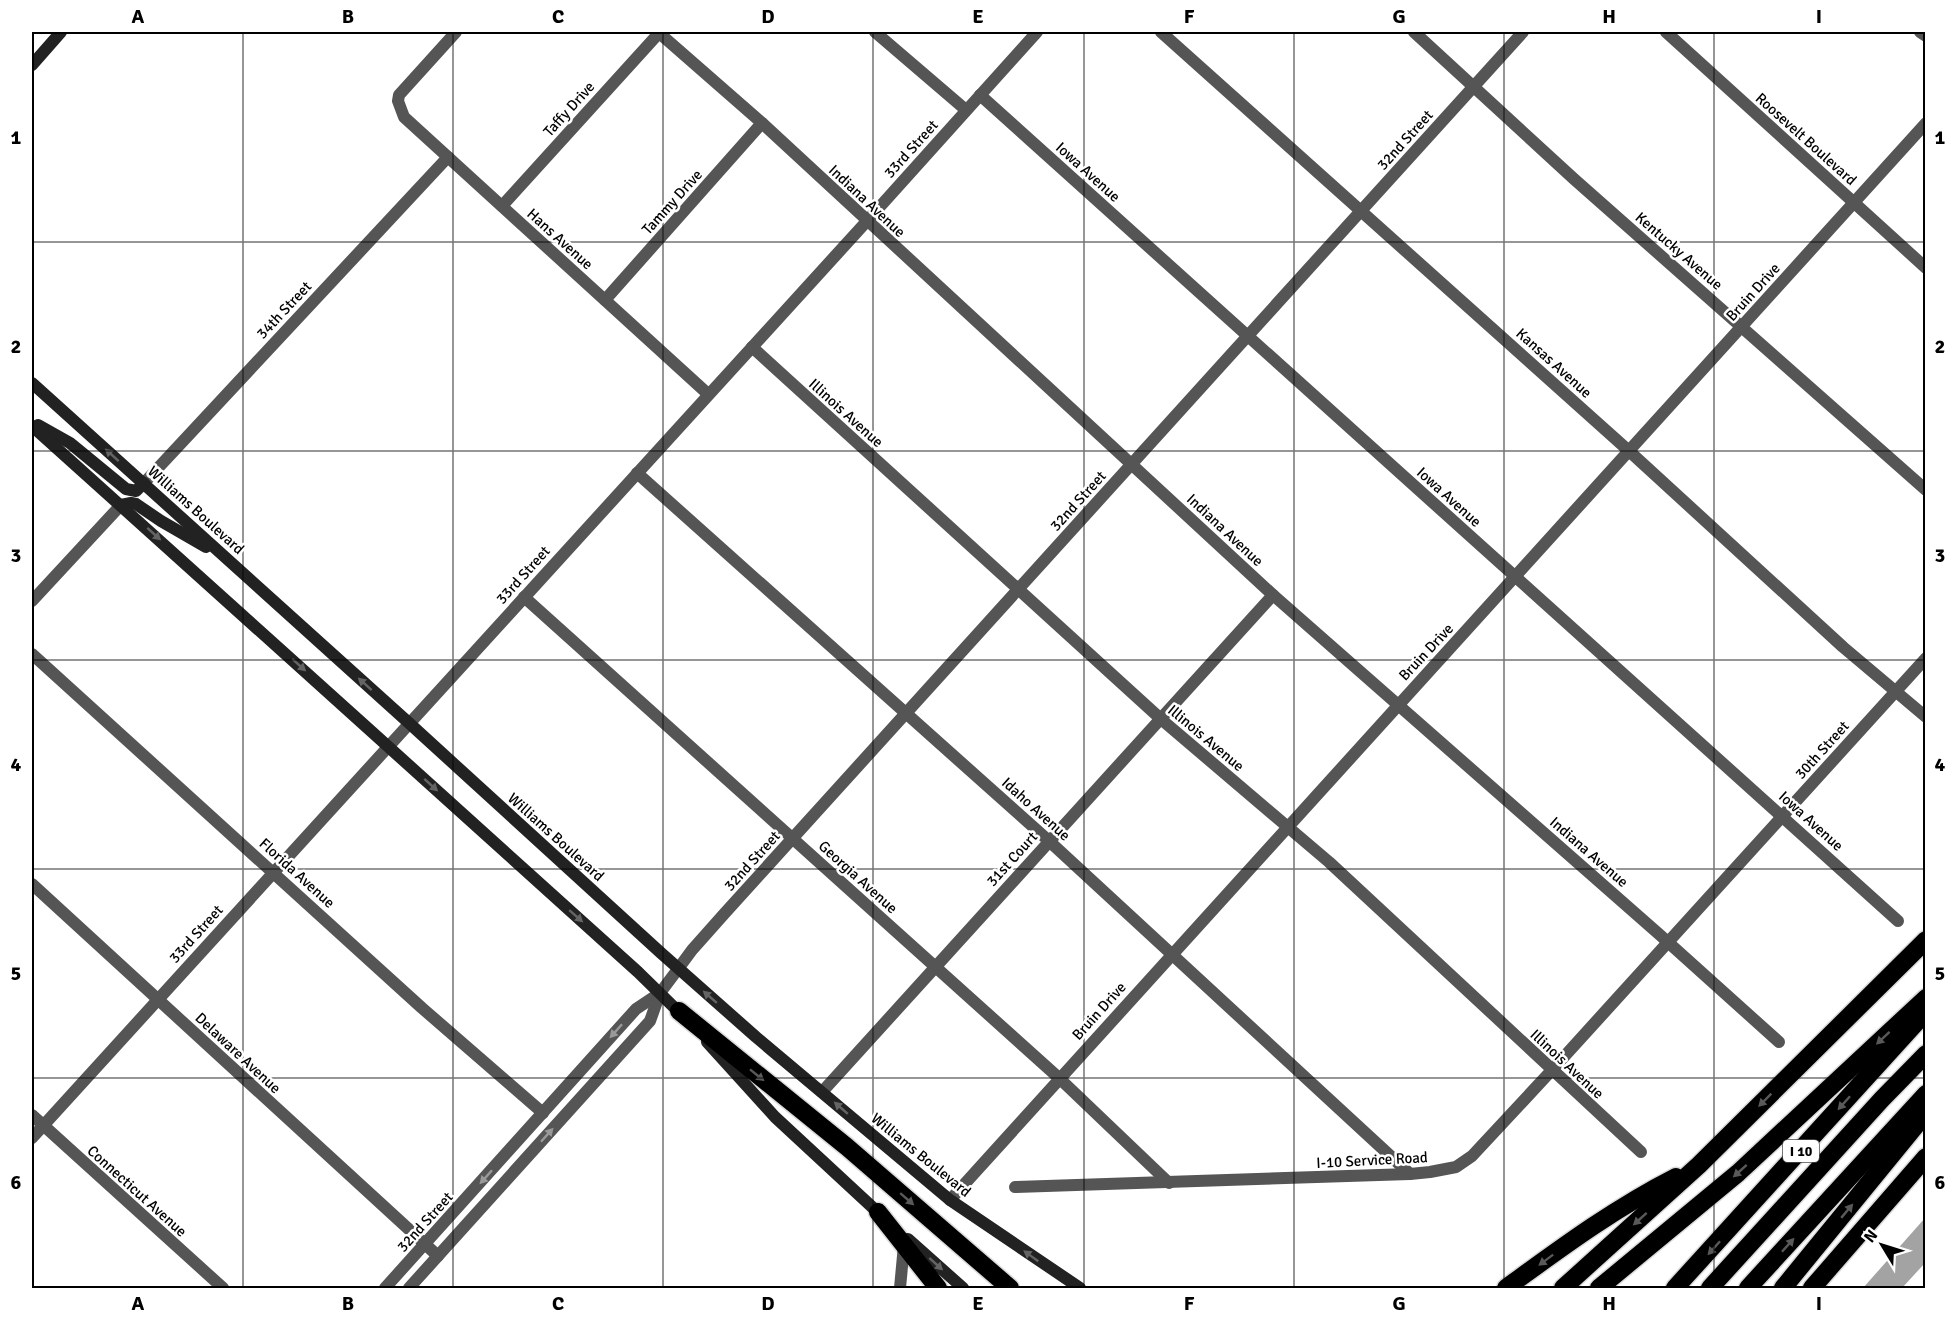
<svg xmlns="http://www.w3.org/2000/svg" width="1957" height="1320" viewBox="0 0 1957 1320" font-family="Signika,sans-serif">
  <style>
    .water { fill: #a3a3a3 }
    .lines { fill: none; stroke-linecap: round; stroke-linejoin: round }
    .motorway-casing { stroke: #dbdbdb; stroke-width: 21 }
    .minor { stroke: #555; stroke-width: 12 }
    .tertiary { stroke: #555; stroke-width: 12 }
    .secondary { stroke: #222; stroke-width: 12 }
    .motorway { stroke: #000; stroke-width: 18 }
    .oneway { fill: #646464 }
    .oneway2 { fill: #999 }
    .oneway3 { fill: #595959 }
    .grid { fill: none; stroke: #000; stroke-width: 1.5; stroke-opacity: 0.55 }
    .labels { text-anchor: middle; stroke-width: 5; stroke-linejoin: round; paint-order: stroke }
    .shield { fill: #fff; stroke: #4c4c4c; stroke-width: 1.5 }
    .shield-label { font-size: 14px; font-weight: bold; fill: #000 }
    .street-label { font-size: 15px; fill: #000; stroke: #fff }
    .neatline { fill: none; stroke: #000; stroke-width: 2 }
    .grid-label { font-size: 20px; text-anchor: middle; font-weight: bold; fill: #000 }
  </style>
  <rect width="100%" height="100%" fill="#fff"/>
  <!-- water -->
  <path class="water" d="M1925 1218V1263L1902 1288H1863Z"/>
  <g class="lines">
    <!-- motorway casing -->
    <g class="motorway-casing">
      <g id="motorway">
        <path d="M679 1011 847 1147 1010 1288"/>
        <path d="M878 1212 938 1288"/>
        <path d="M1506 1288C1561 1248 1615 1208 1676 1177"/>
        <path d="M1563 1288 1699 1165 1926 940"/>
        <path d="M1599 1288 1738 1173 1926 998"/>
        <path d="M1675 1288 1924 1014"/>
        <path d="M1710 1288 1882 1099 1926 1054"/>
        <path d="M1748 1288 1926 1094"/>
        <path d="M1783 1288 1926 1113"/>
        <path d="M1812 1288 1926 1157"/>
      </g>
    </g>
    <!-- minor -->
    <g class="minor">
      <path d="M456 32 399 95 398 101 404 117 708 394"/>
      <path d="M658 32 762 123 1273 595 1660 935 1779 1042"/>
      <path d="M875 32 966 110"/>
      <path d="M1161 32 1629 451 1843 647 1926 717"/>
      <path d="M1414 32 1574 179 1926 490"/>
      <path d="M1666 32 1926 268"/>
      <path d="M1920 32 1926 36"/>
      <path d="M980 95 1898 921"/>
      <path d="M502 206 659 33"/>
      <path d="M605 300 762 123"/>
      <path d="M752 347 1162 720 1329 862 1641 1152"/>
      <path d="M637 473 1049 841 1410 1174"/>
      <path d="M144 483 448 157"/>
      <path d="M524 597 1059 1078 1169 1183"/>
      <path d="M32 601 121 505"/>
      <path d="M32 654 422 1008 543 1113"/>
      <path d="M32 884 438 1256"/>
      <path d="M678 969 692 950 724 914 1523 32"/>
      <path d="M822 1092 1273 595"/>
      <path d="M32 1115 223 1288"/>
      <path d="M32 1138 867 221 1037 32"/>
      <path d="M1015 1187 1410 1174 1430 1172 1456 1167 1472 1156 1552 1070 1926 658"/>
      <path d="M950 1200 1926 123"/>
      <path d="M900 1288 904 1245"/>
    </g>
    <!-- tertiary -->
    <g class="tertiary">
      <path d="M385 1288 636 1009 660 993"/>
      <path d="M409 1288 650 1021 660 993 678 969"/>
    </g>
    <!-- secondary -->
    <g class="secondary">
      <path d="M32 65 61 32"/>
      <path d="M32 383 409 723 661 953 756 1037 950 1200 1080 1288"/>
      <path d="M38 425 70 443 126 489 136 491 144 483"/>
      <path d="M32 426 372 732 638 972 683 1016"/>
      <path d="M121 505 131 503 136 504 161 521 206 547"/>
      <path d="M707 1042 775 1117 884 1218"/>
      <path d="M908 1239 963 1288"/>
    </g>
    <!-- motorway -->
    <use href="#motorway" class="motorway"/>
  </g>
  <!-- one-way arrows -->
  <defs><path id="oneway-solid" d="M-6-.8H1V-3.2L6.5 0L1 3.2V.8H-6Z" transform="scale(1.5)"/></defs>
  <g class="oneway">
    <use href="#oneway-solid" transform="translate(112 455) rotate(-138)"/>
    <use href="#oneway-solid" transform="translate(154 534) rotate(42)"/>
    <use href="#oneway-solid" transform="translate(299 665) rotate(42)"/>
    <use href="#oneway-solid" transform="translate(365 684) rotate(-138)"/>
    <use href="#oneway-solid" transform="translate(431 785) rotate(42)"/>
    <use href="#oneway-solid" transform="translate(576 916) rotate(41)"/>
    <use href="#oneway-solid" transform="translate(710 997) rotate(-139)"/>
    <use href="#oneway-solid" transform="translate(841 1108) rotate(-139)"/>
    <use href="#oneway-solid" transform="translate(1031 1256) rotate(-144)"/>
    <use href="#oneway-solid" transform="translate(936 1264) rotate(42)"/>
  </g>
  <g class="oneway2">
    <use href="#oneway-solid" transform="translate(616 1031) rotate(132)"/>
    <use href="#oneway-solid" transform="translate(547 1135) rotate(-48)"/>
    <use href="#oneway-solid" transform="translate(486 1177) rotate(132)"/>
  </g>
  <g class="oneway3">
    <use href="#oneway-solid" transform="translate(1883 1038) rotate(137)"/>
    <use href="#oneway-solid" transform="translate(757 1075) rotate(39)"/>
    <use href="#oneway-solid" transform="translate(1765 1100) rotate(135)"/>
    <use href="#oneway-solid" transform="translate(1844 1103) rotate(132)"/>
    <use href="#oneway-solid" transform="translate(1740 1171) rotate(138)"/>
    <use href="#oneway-solid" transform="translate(907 1199) rotate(41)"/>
    <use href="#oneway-solid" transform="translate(1847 1211) rotate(-50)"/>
    <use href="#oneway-solid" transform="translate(1640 1219) rotate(138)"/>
    <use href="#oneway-solid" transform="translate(1788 1245) rotate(-48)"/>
    <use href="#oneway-solid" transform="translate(1714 1248) rotate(132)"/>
    <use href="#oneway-solid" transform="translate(1546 1260) rotate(143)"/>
  </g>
  <!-- grid -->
  <path class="grid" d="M243 32V1288M453 32V1288M663 32V1288M873 32V1288M1084 32V1288M1294 32V1288M1504 32V1288M1714 32V1288M32 242H1926M32 451H1926M32 660H1926M32 869H1926M32 1078H1926"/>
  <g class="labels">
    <!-- shield labels -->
    <rect class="shield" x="1783" y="1140" width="36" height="22" rx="4.5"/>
    <g class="shield-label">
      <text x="1801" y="1156">I 10</text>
    </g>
    <!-- street labels -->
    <g class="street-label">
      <text transform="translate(569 109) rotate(-48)" y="5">Taffy Drive</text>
      <text transform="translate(1806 139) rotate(42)" y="5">Roosevelt Boulevard</text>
      <text transform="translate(1405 140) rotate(-48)" y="5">32nd Street</text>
      <text transform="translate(911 149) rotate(-48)" y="5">33rd Street</text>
      <text transform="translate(1088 172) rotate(42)" y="5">Iowa Avenue</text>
      <text transform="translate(867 201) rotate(43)" y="5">Indiana Avenue</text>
      <text transform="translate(672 202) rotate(-48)" y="5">Tammy Drive</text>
      <text transform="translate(560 239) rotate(42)" y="5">Hans Avenue</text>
      <text transform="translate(1679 251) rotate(41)" y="5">Kentucky Avenue</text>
      <text transform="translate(1753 292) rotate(-48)" y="5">Bruin Drive</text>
      <text transform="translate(284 310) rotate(-47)" y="5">34th Street</text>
      <text transform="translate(1554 363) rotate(42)" y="5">Kansas Avenue</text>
      <text transform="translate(846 413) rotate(42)" y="5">Illinois Avenue</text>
      <text transform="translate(1449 497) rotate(42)" y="5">Iowa Avenue</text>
      <text transform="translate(1078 501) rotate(-48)" y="5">32nd Street</text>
      <text transform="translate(196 510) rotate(42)" y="5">Williams Boulevard</text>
      <text transform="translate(1225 530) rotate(43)" y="5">Indiana Avenue</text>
      <text transform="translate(523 575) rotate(-48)" y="5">33rd Street</text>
      <text transform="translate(1426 652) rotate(-47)" y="5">Bruin Drive</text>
      <text transform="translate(1206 738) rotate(40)" y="5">Illinois Avenue</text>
      <text transform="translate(1822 750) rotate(-48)" y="5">30th Street</text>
      <text transform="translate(1036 809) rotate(42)" y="5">Idaho Avenue</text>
      <text transform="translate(1811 821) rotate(42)" y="5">Iowa Avenue</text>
      <text transform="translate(556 837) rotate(42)" y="5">Williams Boulevard</text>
      <text transform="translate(1589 852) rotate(41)" y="5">Indiana Avenue</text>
      <text transform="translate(1012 859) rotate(-48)" y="5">31st Court</text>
      <text transform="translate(752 861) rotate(-48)" y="5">32nd Street</text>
      <text transform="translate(297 873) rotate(42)" y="5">Florida Avenue</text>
      <text transform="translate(858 877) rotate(42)" y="5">Georgia Avenue</text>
      <text transform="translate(196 934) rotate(-48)" y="5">33rd Street</text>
      <text transform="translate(1099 1011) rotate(-48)" y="5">Bruin Drive</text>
      <text transform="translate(238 1053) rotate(43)" y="5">Delaware Avenue</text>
      <text transform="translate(1567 1064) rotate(43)" y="5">Illinois Avenue</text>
      <text transform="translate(921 1155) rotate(39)" y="5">Williams Boulevard</text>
      <text transform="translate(1372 1160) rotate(-3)" y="5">I-10 Service Road</text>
      <text transform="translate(137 1191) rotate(42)" y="5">Connecticut Avenue</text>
      <text transform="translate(425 1222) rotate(-48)" y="5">32nd Street</text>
    </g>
  </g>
  <!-- border -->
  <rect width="1957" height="1320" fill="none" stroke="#ffffff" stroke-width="66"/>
  <!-- north arrow -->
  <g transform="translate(1882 1245) rotate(308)" stroke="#ffffff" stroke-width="4.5" paint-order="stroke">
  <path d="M0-4.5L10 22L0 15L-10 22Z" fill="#000000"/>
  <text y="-9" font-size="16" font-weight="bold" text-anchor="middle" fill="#000000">N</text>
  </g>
  <rect x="33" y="33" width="1891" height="1254" class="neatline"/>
  <g class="grid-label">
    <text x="138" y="23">A</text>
    <text x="348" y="23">B</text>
    <text x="558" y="23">C</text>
    <text x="768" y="23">D</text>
    <text x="978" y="23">E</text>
    <text x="1189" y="23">F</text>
    <text x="1399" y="23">G</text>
    <text x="1609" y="23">H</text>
    <text x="1819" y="23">I</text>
    <text x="16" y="144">1</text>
    <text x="1940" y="144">1</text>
    <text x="16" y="353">2</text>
    <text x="1940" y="353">2</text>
    <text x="16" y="562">3</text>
    <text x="1940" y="562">3</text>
    <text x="16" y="771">4</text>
    <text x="1940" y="771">4</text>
    <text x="16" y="980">5</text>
    <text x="1940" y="980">5</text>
    <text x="16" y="1189">6</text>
    <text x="1940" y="1189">6</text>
    <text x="138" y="1310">A</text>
    <text x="348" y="1310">B</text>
    <text x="558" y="1310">C</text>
    <text x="768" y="1310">D</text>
    <text x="978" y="1310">E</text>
    <text x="1189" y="1310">F</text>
    <text x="1399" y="1310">G</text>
    <text x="1609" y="1310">H</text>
    <text x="1819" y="1310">I</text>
  </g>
</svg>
